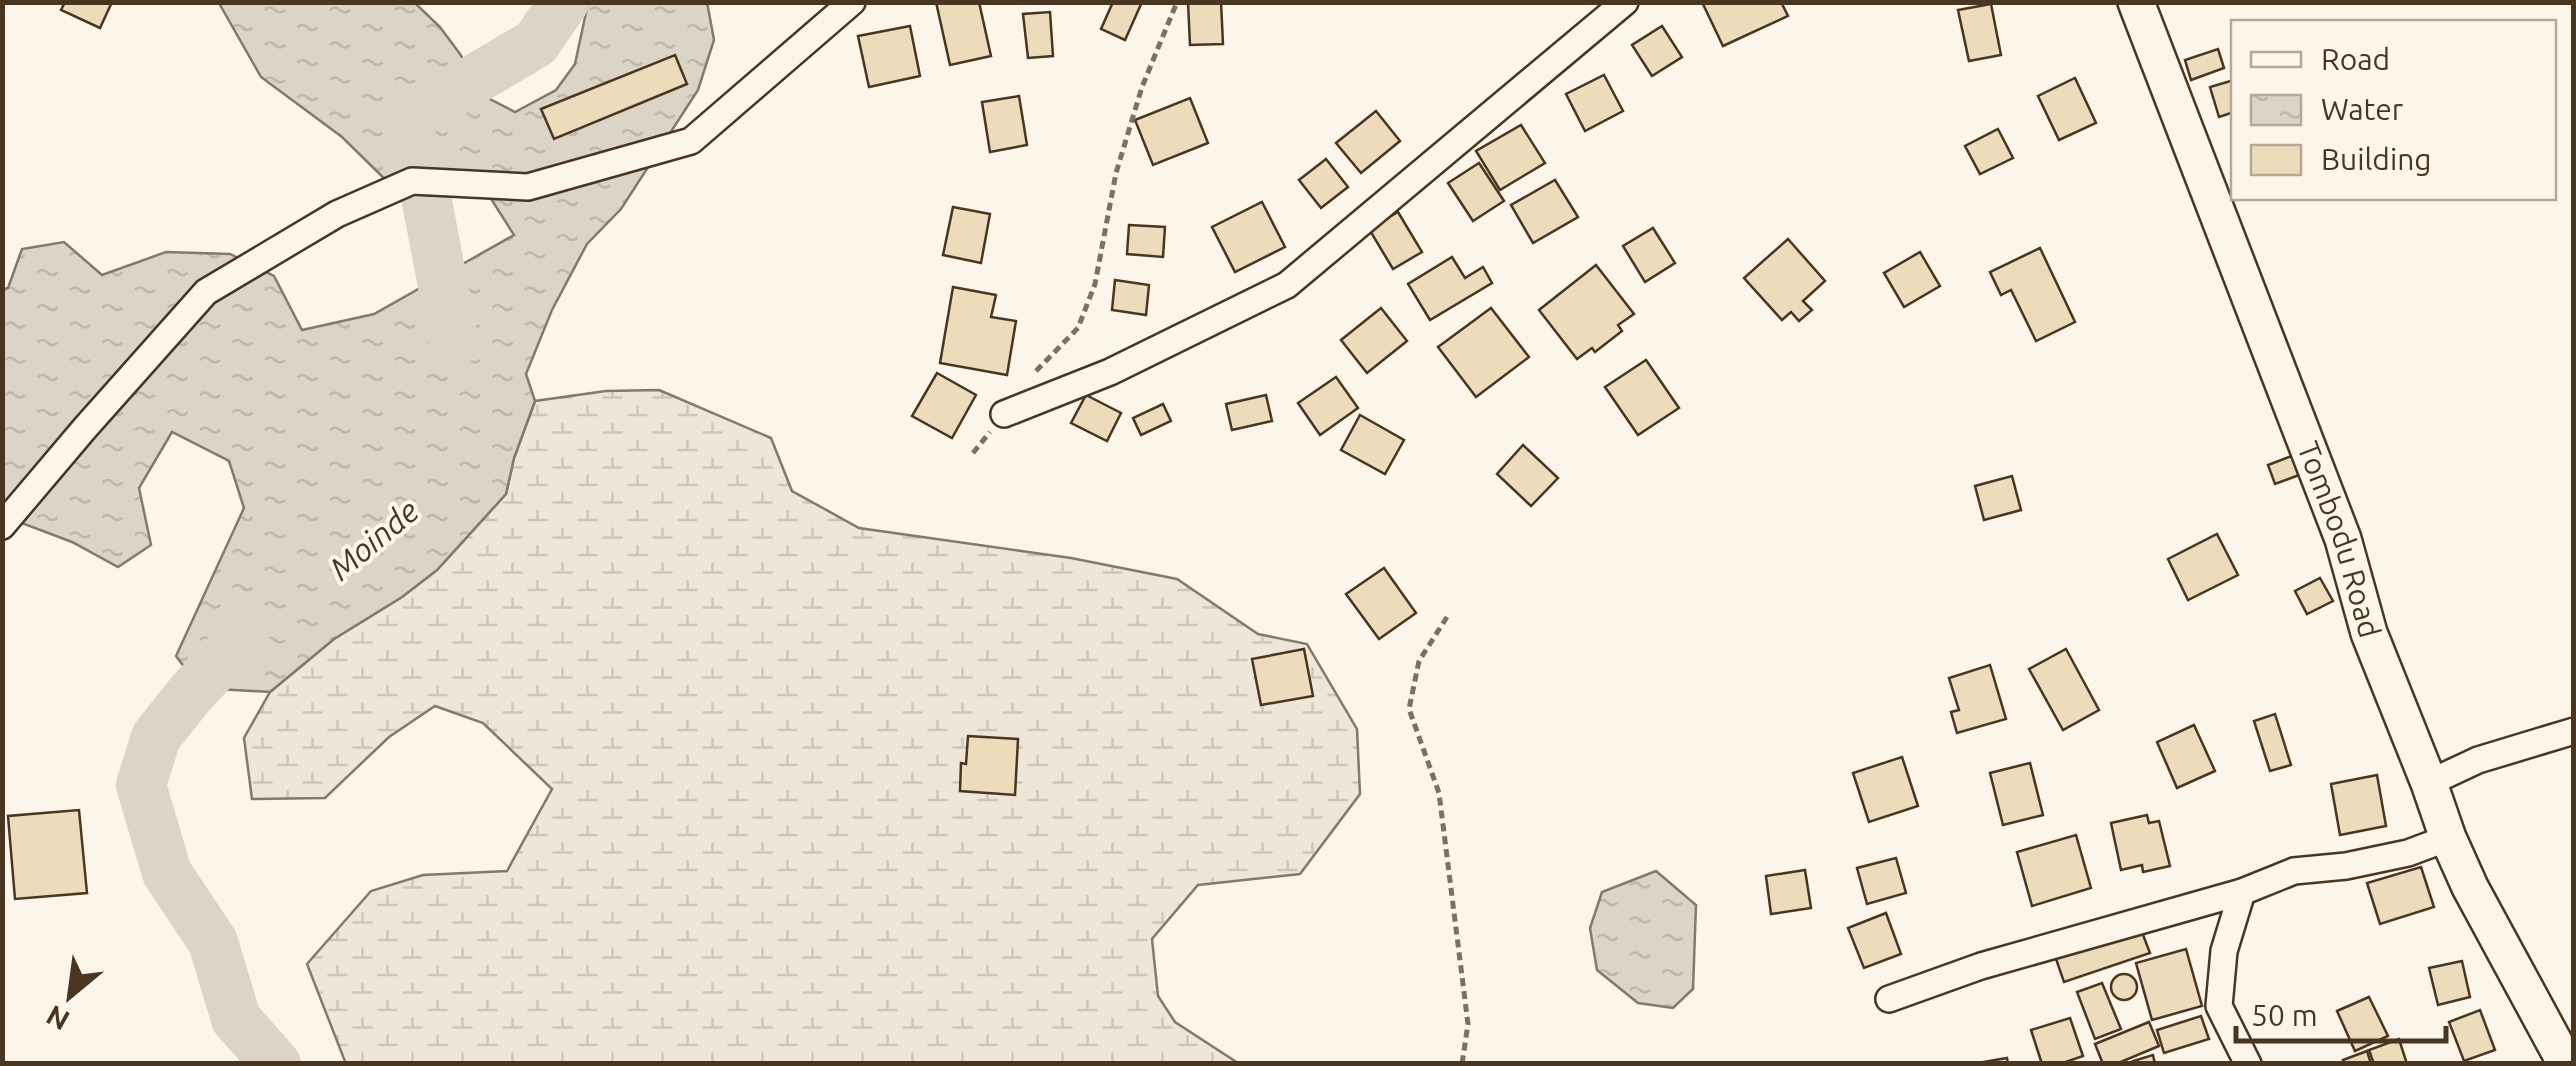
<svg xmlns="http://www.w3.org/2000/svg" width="2576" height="1066" viewBox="0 0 2576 1066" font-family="Ubuntu,sans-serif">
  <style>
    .wetland { fill: url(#wetland-marsh); stroke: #887966; stroke-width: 2.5 }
    .water { fill: url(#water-ripples); stroke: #887966; stroke-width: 2.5 }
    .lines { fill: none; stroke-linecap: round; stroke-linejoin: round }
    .river { stroke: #dcd4c6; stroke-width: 50 }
    .building { fill: #ecdcbc; stroke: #4a3520; stroke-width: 2.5 }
    .street-casing { stroke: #4a3520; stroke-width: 30 }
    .secondary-casing { stroke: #4a3520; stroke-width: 40 }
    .path { stroke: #7f6f5c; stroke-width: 5; stroke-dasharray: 8 5; stroke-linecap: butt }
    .street { stroke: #fbf6e9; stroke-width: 25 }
    .secondary { stroke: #fbf6e9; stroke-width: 35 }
    .labels { text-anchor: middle; stroke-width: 8; stroke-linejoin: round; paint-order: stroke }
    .street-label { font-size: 30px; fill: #4a3520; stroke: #fbf6e9 }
    .water-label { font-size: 32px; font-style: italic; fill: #4a3520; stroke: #fbf6e9 }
  </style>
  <defs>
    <pattern id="wetland-marsh" width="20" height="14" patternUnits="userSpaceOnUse" patternTransform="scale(2.5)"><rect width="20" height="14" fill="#ede6d9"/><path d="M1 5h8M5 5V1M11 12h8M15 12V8" fill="none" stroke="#cdc6ba"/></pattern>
    <pattern id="water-ripples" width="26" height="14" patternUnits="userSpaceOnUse" patternTransform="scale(2.5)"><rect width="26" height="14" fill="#dcd4c6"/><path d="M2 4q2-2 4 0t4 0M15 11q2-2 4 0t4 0" fill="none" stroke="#beb7aa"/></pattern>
  </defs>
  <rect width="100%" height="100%" fill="#fbf6e9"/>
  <!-- wetland -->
  <path class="wetland" d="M659 390 771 438 792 491 859 528 1071 558 1177 579 1258 634 1307 644 1357 729 1360 794 1300 874 1198 885 1152 939 1158 996 1175 1022 1238 1063 346 1064 307 964 371 891 423 875 507 871 552 789 483 723 435 706 389 737 325 798 252 799 244 738 270 692 334 639 402 597 437 570 506 494 514 458 535 401 606 391Z"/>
  <!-- water -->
  <g class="water">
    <path d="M707 2 714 40 698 90 621 209 587 244 552 310 526 374 535 401 514 458 506 494 437 570 402 597 334 639 270 692 200 688 176 656 244 508 229 461 172 432 139 488 151 545 118 567 72 542 3 516 2 290 8 288 22 249 64 242 102 275 166 252 230 254 274 276 302 330 374 314 514 235 488 194H400L342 137 261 77 219 3H415L440 27 460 54 486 97 515 112 556 90 575 64 588 3Z"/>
    <path d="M1656 871 1696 905 1693 989 1673 1008 1638 1003 1597 970 1590 928 1602 892Z"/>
  </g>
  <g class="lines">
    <!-- river -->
    <g class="river">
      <path d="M454 343 423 181 404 152 411 117 536 43 564 2"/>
      <path d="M245 636 191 693 156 737 141 785 167 873 213 942 236 1019 276 1064"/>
    </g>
  </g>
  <!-- building -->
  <g class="building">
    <path d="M65 2H112L100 28 61 10Z"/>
    <path d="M936 2H979L991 56 950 65Z"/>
    <path d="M1113 2H1142L1125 40 1101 29Z"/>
    <path d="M1188 2H1221L1223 44 1190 45Z"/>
    <path d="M1702 2H1781L1788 16 1723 46Z"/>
    <path d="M1991 4 2001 55 1969 61 1958 10Z"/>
    <path d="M1050 12 1053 56 1028 58 1023 14Z"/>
    <path d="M910 26 920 76 869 87 858 36Z"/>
    <path d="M1662 26 1682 57 1652 76 1632 45Z"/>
    <path d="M2218 49 2224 68 2191 80 2185 60Z"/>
    <path d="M675 55 687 84 554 139 541 109Z"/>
    <path d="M1604 75 1623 111 1585 131 1566 94Z"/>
    <path d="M2075 78 2096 123 2059 140 2038 96Z"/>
    <path d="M2234 80V112L2219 117 2210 87Z"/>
    <path d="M1019 96 1027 145 990 152 982 102Z"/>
    <path d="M1190 98 1208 143 1153 165 1135 120Z"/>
    <path d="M1376 111 1400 141 1361 173 1336 143Z"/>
    <path d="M1521 125 1545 163 1500 190 1476 151Z"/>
    <path d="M1998 129 2013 158 1980 174 1965 146Z"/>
    <path d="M1326 159 1348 187 1321 208 1299 180Z"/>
    <path d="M1479 163 1504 201 1473 221 1448 183Z"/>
    <path d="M1555 180 1578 217 1533 243 1511 205Z"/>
    <path d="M1262 202 1285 247 1235 272 1212 227Z"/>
    <path d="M953 207 990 214 981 263 943 255Z"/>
    <path d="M1398 212 1422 252 1393 269 1369 229Z"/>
    <path d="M1129 225 1165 227 1163 257 1127 254Z"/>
    <path d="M1653 228 1675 263 1645 282 1623 246Z"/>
    <path d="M1788 239 1825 281 1803 301 1812 310 1799 321 1791 312 1782 320 1744 278Z"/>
    <path d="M2040 248 2075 322 2036 341 2011 290 2001 295 1990 272Z"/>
    <path d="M1920 252 1940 286 1904 307 1884 273Z"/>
    <path d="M1452 257 1465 278 1483 267 1492 283 1430 320 1408 284Z"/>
    <path d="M1596 265 1634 314 1618 325 1622 331 1595 352 1592 348 1577 359 1539 310Z"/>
    <path d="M1115 280 1149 285 1146 315 1112 310Z"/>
    <path d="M953 287 996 295 991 317 1016 321 1007 375 940 363Z"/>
    <path d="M1381 308 1407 341 1367 373 1341 340Z"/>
    <path d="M1491 308 1529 357 1476 397 1438 347Z"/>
    <path d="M1646 360 1679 408 1638 435 1605 387Z"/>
    <path d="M937 373 976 395 952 438 912 416Z"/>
    <path d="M1336 377 1358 408 1320 435 1298 403Z"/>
    <path d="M1086 395 1121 413 1107 441 1071 423Z"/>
    <path d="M1266 395 1272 421 1232 430 1226 404Z"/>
    <path d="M1163 404 1171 421 1141 435 1133 418Z"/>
    <path d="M1360 415 1404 440 1385 474 1341 450Z"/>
    <path d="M1523 445 1558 478 1531 506 1497 474Z"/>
    <path d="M2294 455 2302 474 2275 484 2268 465Z"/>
    <path d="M2012 476 2021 510 1984 520 1975 486Z"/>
    <path d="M2217 534 2238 575 2188 600 2168 559Z"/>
    <path d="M1384 568 1416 613 1379 639 1346 594Z"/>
    <path d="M2320 578 2333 601 2307 614 2295 591Z"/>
    <path d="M1304 649 1313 696 1261 705 1252 659Z"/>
    <path d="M2066 649 2099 710 2063 730 2029 669Z"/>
    <path d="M1990 665 2006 719 1957 733 1951 712 1959 710 1949 678Z"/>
    <path d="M2275 714 2291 765 2270 771 2254 721Z"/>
    <path d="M2194 725 2215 771 2177 788 2157 742Z"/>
    <path d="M968 736 1018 739 1015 795 960 791 961 763 966 764Z"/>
    <path d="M1902 757 1918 806 1869 822 1853 773Z"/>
    <path d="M2030 763 2043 815 2003 825 1990 773Z"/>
    <path d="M2377 775 2386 826 2340 835 2331 784Z"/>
    <path d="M79 810 87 893 15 899 8 816Z"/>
    <path d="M2147 815 2149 823 2159 821 2170 866 2143 872 2142 865 2121 870 2111 823Z"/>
    <path d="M2076 835 2091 888 2032 906 2017 852Z"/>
    <path d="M1896 858 1906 893 1867 904 1857 868Z"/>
    <path d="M2421 867 2434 907 2380 924 2367 883Z"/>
    <path d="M1805 870 1811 908 1771 914 1766 876Z"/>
    <path d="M1886 913 1901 954 1864 968 1848 928Z"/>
    <path d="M2140 927 2150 953 2064 982 2055 956Z"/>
    <path d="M2186 949 2202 1006 2152 1020 2136 963Z"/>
    <path d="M2462 961 2470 997 2438 1005 2429 968Z"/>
    <circle cx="2124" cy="987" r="13"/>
    <path d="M2102 983 2121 1029 2095 1039 2077 992Z"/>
    <path d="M2369 997 2388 1036 2355 1051 2337 1011Z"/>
    <path d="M2480 1010 2495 1050 2464 1061 2449 1022Z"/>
    <path d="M2201 1016 2209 1039 2164 1053 2157 1030Z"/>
    <path d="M2070 1018 2083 1056 2060 1064H2042L2031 1030Z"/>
    <path d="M2149 1022 2159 1046 2116 1064H2103L2095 1044Z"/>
    <path d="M2399 1039 2407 1064H2374L2369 1050Z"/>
    <path d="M2367 1051 2371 1064H2345L2343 1060Z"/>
    <path d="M2153 1055 2155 1064H2134L2133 1061Z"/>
    <path d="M2007 1058 2008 1064H1977V1063Z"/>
  </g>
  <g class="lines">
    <!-- street casing -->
    <g class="street-casing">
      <g id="street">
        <path d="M1004 414 1110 372 1287 285 1625 2"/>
        <path d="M2 526 85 428 206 292 337 214 412 181 528 187 691 141 852 2"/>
        <path d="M2429 783 2478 760 2574 731"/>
        <path d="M2242 892 2224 951 2219 1006 2248 1064"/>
        <path d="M1889 999 1981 966 2242 892 2294 871 2346 866 2408 853 2448 838"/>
      </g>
    </g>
    <!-- secondary casing -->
    <g class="secondary-casing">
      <g id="secondary">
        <path id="s1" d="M2136 2 2343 539 2369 633 2429 783 2448 838 2470 887 2566 1064"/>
      </g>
    </g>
    <!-- path -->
    <g class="path">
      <path d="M1036 371 1078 328 1095 284 1116 173 1142 87 1177 2"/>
      <path d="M973 453 990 432"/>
      <path d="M1447 617 1419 661 1409 709 1439 793 1468 1024 1462 1064"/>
    </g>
    <!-- street -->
    <use href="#street" class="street"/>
    <!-- secondary -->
    <use href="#secondary" class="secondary"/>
  </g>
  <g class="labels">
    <!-- street labels -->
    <g class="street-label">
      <text dy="10" stroke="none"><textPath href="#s1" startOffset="575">Tombodu Road</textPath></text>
    </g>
    <!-- water labels -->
    <g class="water-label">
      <text transform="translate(374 540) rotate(-40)" y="11">Moinde</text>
    </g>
  </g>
  <!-- border -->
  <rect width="2576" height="1066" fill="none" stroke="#4a3520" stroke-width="10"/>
  <!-- legend -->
  <rect x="2231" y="20" width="325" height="180" fill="#fbf6e9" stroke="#b4a999" stroke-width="2.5"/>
  <rect x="2251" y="52" width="50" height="15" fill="#fbf6e9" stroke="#b4a999" stroke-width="2.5"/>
  <text x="2321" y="70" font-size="30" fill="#4a3520">Road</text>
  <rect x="2251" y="95" width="50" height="30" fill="url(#water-ripples)" stroke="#b4a999" stroke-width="2.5"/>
  <text x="2321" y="120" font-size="30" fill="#4a3520">Water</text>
  <rect x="2251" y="145" width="50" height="30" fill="#ecdcbc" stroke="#b4a999" stroke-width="2.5"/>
  <text x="2321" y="170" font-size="30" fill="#4a3520">Building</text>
  <!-- north arrow -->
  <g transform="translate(70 996) rotate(209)" stroke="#fbf6e9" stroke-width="8" paint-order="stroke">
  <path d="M0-8L18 38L0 25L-18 38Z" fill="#4a3520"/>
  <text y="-15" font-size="28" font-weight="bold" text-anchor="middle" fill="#4a3520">N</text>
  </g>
  <!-- scale -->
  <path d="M2236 1026v15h210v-15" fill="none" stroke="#4a3520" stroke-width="5"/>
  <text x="2251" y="1026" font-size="30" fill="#4a3520" stroke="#fbf6e9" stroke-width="8" paint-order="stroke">50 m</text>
</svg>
